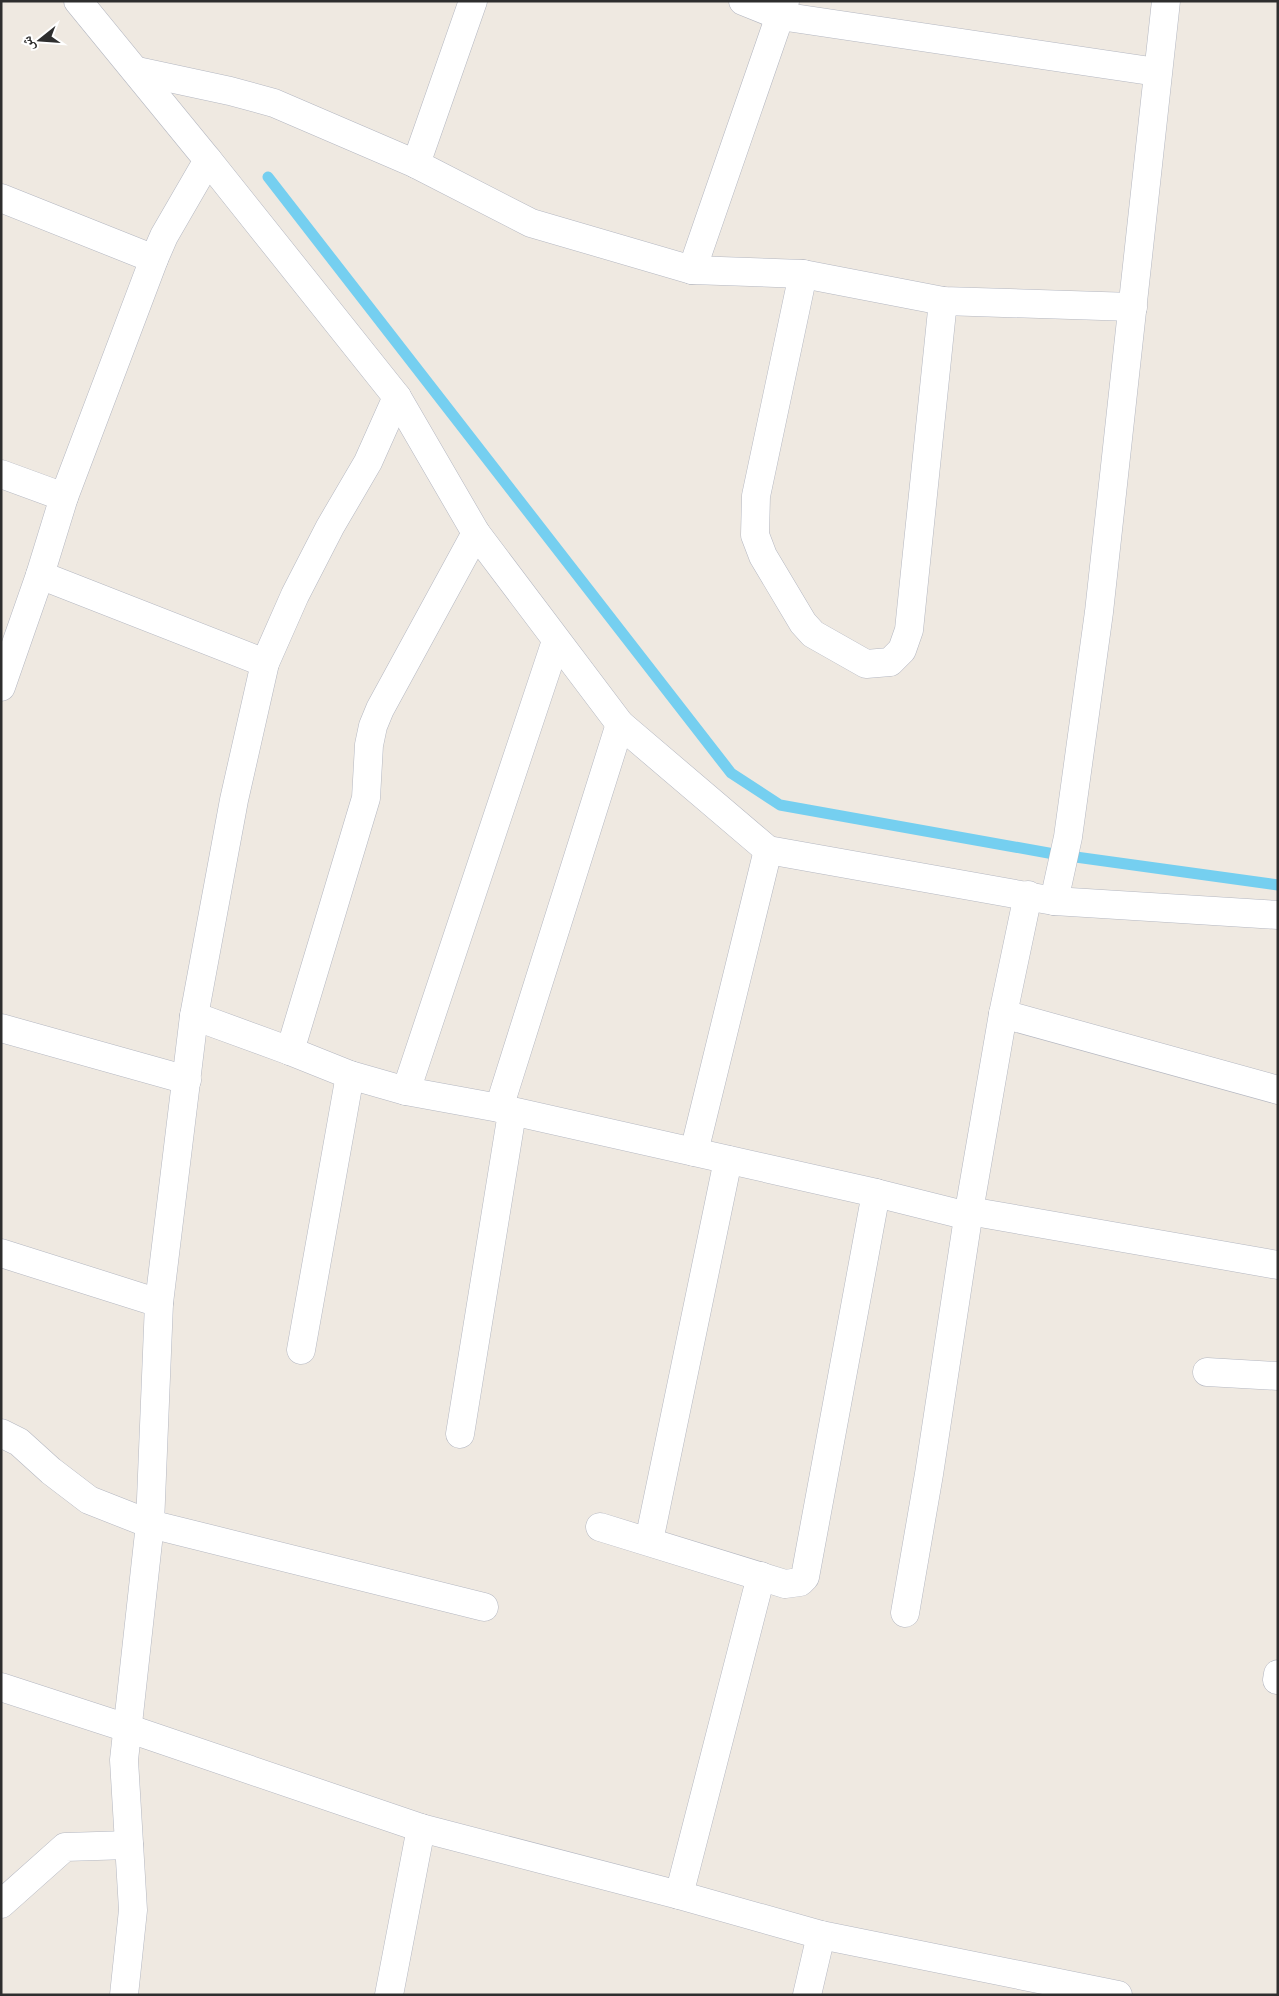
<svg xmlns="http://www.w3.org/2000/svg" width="1279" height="1996" viewBox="0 0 1279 1996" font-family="Roboto,'Noto Naskh Arabic',sans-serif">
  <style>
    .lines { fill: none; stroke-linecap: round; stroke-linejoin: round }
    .stream { stroke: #75cff0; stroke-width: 11 }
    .street-casing { stroke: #b4b7c1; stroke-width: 29 }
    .street { stroke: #fff; stroke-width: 28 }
  </style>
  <rect width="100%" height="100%" fill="#efe9e1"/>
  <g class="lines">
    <!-- stream -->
    <path class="stream" d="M268 177 731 773 780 805 1054 854 1278 885"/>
    <!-- street casing -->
    <g class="street-casing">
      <g id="street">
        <path d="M78 1 208 160 164 236 154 259"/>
        <path d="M743 1 780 16 1157 72"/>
        <path d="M137 71 230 91 274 103 416 164 531 223 692 270 803 274 943 301 1133 307"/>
        <path d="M208 160 397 397 476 533 620 724 768 850 1054 901 1278 915"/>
        <path d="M416 164 473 1"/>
        <path d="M1 198 154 259 64 497 40 575 1 687"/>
        <path d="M692 270 785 1"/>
        <path d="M803 274 756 496 755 535 763 556 803 623 813 634 866 664 890 662 902 650 909 630 943 301"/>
        <path d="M1 474 64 497"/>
        <path d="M40 575 265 663"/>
        <path d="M1054 901 1068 837 1099 612 1166 1"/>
        <path d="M1003 1014 1278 1090"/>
        <path d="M194 1016 290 1051 350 1075 406 1091 499 1108 876 1193 968 1216"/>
        <path d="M1 1028 187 1080"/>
        <path d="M290 1051 366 798 369 745 373 726 380 709 476 533"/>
        <path d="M406 1091 556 641"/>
        <path d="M499 1108 620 724"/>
        <path d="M694 1152 768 850"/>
        <path d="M969 1211 1278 1265"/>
        <path d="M1 1253 159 1303"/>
        <path d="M301 1350 350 1075"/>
        <path d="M1207 1372 1278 1376"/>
        <path d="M1 1433 19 1442 51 1471 89 1500 150 1524 484 1607"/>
        <path d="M460 1434 512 1113"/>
        <path d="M600 1527 785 1584 800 1582 805 1577 876 1193"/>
        <path d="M649 1541 728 1160"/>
        <path d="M905 1613 929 1474 969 1211 1003 1014 1028 895"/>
        <path d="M1277 1680 1278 1674"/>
        <path d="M1 1687 127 1728 421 1828 679 1895 821 1935 1118 1995"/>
        <path d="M679 1895 761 1576"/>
        <path d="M1 1904 65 1847 129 1845"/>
        <path d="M124 1995 133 1910 124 1760 150 1524 159 1303 194 1016 234 800 265 663 295 595 330 527 368 462 397 397"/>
        <path d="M389 1995 421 1828"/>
        <path d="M807 1995 821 1935"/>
      </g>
    </g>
    <!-- street -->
    <use href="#street" class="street"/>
  </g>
  <!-- border -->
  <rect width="1279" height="1996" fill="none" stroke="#2e2e2e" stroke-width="5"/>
  <!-- north arrow -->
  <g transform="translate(40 40) rotate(253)" stroke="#ffffff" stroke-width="4" paint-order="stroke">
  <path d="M0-4L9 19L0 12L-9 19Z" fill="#2e2e2e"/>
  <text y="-8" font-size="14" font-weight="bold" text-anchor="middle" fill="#2e2e2e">ش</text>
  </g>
</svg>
